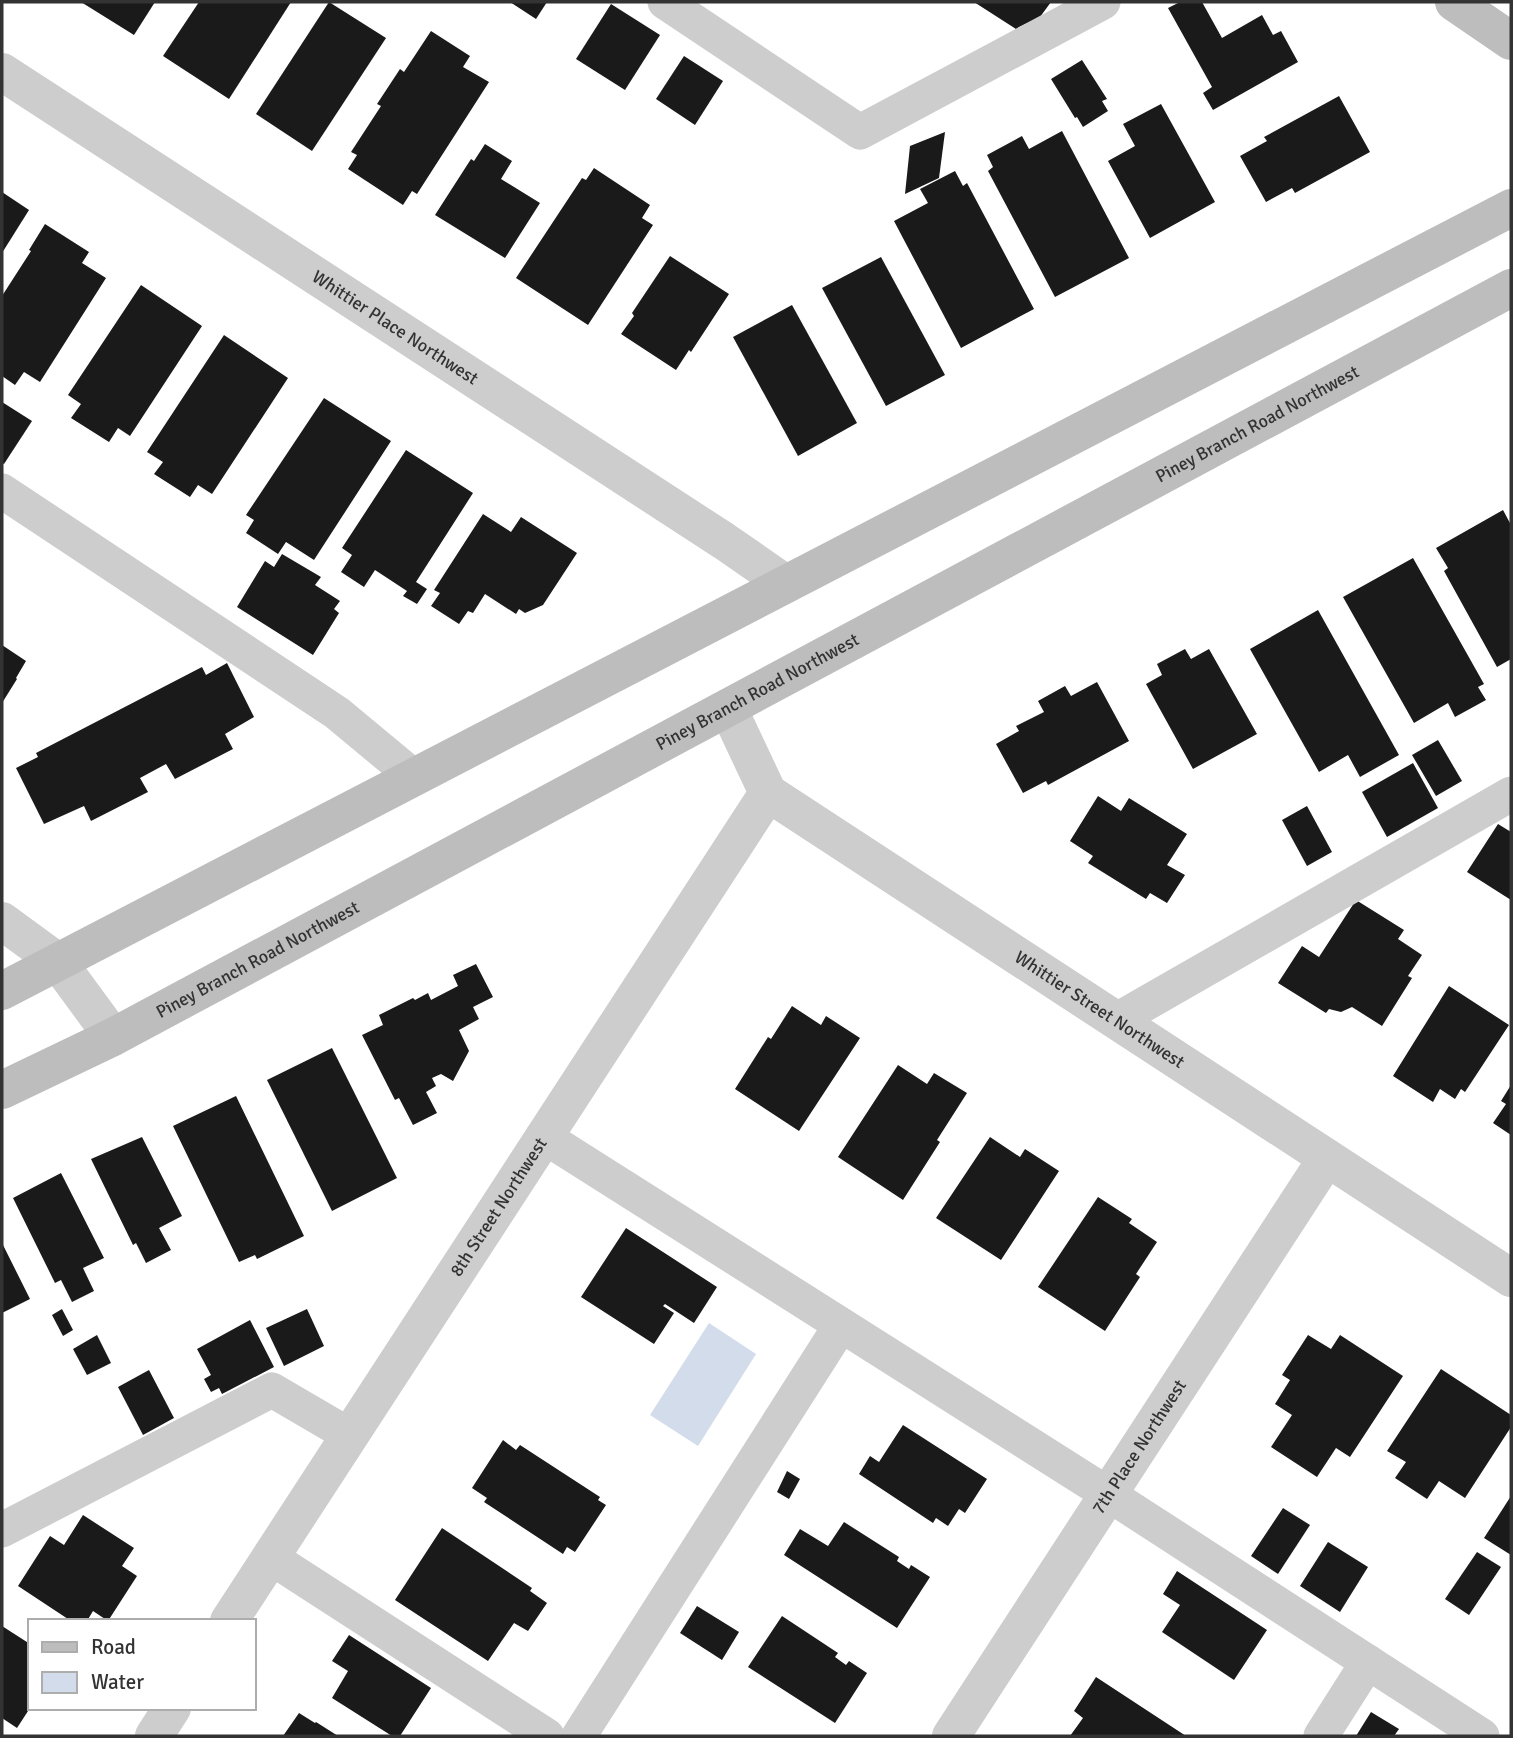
<svg xmlns="http://www.w3.org/2000/svg" width="1513" height="1738" viewBox="0 0 1513 1738" font-family="Signika,sans-serif">
  <style>
    .water { fill: #d2dcea }
    .building { fill: #1a1a1a }
    .lines { fill: none; stroke-linecap: round; stroke-linejoin: round }
    .lane { stroke: #cdcdcd; stroke-width: 35 }
    .street { stroke: #cdcdcd; stroke-width: 38 }
    .secondary { stroke: #bdbdbd; stroke-width: 38 }
    .labels { text-anchor: middle; stroke-width: 7; stroke-linejoin: round; paint-order: stroke }
    .street-label { font-size: 18px; fill: #333; stroke: #fff }
  </style>
  <rect width="100%" height="100%" fill="#fff"/>
  <!-- water -->
  <path class="water" d="M709 1323 756 1354 698 1446 650 1415Z"/>
  <!-- building -->
  <g class="building">
    <path d="M81 2H155L134 35Z"/>
    <path d="M199 2H291L229 99 163 56Z"/>
    <path d="M329 2 386 38 312 151 256 114Z"/>
    <path d="M510 2H547L536 19Z"/>
    <path d="M974 2H1051L1040 17 1019 27 1016 29Z"/>
    <path d="M1180 2H1202L1222 38 1262 15 1273 35 1281 31 1298 62 1213 110 1203 93 1212 87 1168 8Z"/>
    <path d="M611 4 660 35 625 90 576 59Z"/>
    <path d="M431 31 470 56 463 67 489 82 417 194 412 191 403 205 348 169 357 155 351 152 381 106 377 104 400 69 404 72Z"/>
    <path d="M684 56 723 81 695 125 656 99Z"/>
    <path d="M1082 60 1107 99 1102 101 1108 111 1083 127 1077 117 1075 118 1051 79Z"/>
    <path d="M1339 96 1370 152 1295 193 1292 188 1266 202 1240 156 1267 141 1264 137Z"/>
    <path d="M1161 104 1215 202 1150 238 1108 161 1135 146 1123 124Z"/>
    <path d="M1062 131 1129 258 1055 297 988 171 993 167 987 155 1022 136 1029 149Z"/>
    <path d="M945 132 939 178 905 194 910 146Z"/>
    <path d="M485 144 512 161 501 179 540 203 505 258 435 215 471 159 474 161Z"/>
    <path d="M594 168 650 205 642 218 653 225 588 325 516 278 582 178 586 180Z"/>
    <path d="M955 171 963 186 967 183 1034 309 961 348 894 221 928 203 920 189Z"/>
    <path d="M2 192 29 210 2 253Z"/>
    <path d="M45 224 89 252 82 263 106 278 40 382 24 372 15 385 2 376V296L31 251 29 250Z"/>
    <path d="M670 256 729 294 691 352 689 350 676 370 621 334 634 316 632 313Z"/>
    <path d="M881 257 945 375 886 406 822 288Z"/>
    <path d="M141 285 202 326 130 436 118 428 109 442 71 418 81 404 68 395Z"/>
    <path d="M792 305 857 423 798 456 733 337Z"/>
    <path d="M224 335 288 378 212 494 198 485 190 497 154 474 163 462 147 452Z"/>
    <path d="M324 398 391 441 314 560 286 542 278 554 246 533 254 520 246 515Z"/>
    <path d="M2 402 32 421 4 464 2 463Z"/>
    <path d="M406 450 473 493 416 582 427 589 417 604 403 596 407 591 375 570 364 587 341 572 352 555 342 548Z"/>
    <path d="M1503 510 1511 525V659L1497 667 1444 571 1448 568 1436 548Z"/>
    <path d="M483 514 511 532 521 517 577 553 543 605 525 613 519 609 516 614 485 594 473 613 468 611 459 624 431 606 440 593 434 590Z"/>
    <path d="M282 554 321 577 315 585 340 601 334 609 339 613 313 655 237 607 265 561 274 567Z"/>
    <path d="M1413 558 1484 684 1478 687 1486 700 1455 717 1448 703 1414 723 1343 597Z"/>
    <path d="M1318 610 1399 755 1360 777 1348 755 1319 772 1250 649Z"/>
    <path d="M2 645 26 661 16 678 17 679 2 703Z"/>
    <path d="M1185 649 1191 659 1209 649 1257 734 1193 769 1146 684 1162 675 1157 664Z"/>
    <path d="M227 663 254 717 225 734 233 749 175 779 166 764 140 778 148 792 91 821 84 806 44 824 16 768 38 757 36 753 202 667 206 675Z"/>
    <path d="M1097 682 1129 741 1048 785 1046 781 1023 793 996 744 1019 731 1016 726 1044 712 1038 701 1065 686 1071 696Z"/>
    <path d="M1438 740 1462 781 1436 796 1412 755Z"/>
    <path d="M1413 763 1438 808 1387 837 1362 792Z"/>
    <path d="M1098 796 1121 811 1129 798 1187 834 1167 865 1185 875 1167 903 1150 893 1146 899 1088 863 1093 856 1070 841Z"/>
    <path d="M1307 806 1332 852 1307 866 1282 820Z"/>
    <path d="M1498 824 1511 832V900L1467 872Z"/>
    <path d="M1356 900 1404 930 1398 939 1422 955 1408 976 1412 978 1382 1026 1352 1007 1341 1012 1329 1009 1326 1013 1278 983 1302 946 1319 957Z"/>
    <path d="M476 964 493 997 473 1007 479 1019 459 1030 469 1051 453 1081 441 1074 432 1078 436 1086 426 1092 437 1113 413 1125 399 1098 395 1100 362 1035 383 1025 379 1015 413 998 415 1000 428 993 431 1000 458 986 453 975Z"/>
    <path d="M1449 986 1509 1025 1465 1092 1461 1089 1455 1099 1440 1089 1433 1102 1393 1076Z"/>
    <path d="M792 1006 821 1025 826 1016 860 1038 799 1131 735 1089 768 1037 771 1039Z"/>
    <path d="M332 1048 397 1178 332 1211 267 1080Z"/>
    <path d="M898 1065 927 1084 934 1073 967 1093 937 1140 940 1142 903 1200 838 1157Z"/>
    <path d="M1511 1085V1135L1493 1123 1506 1104 1501 1101Z"/>
    <path d="M236 1096 304 1236 257 1259 255 1255 239 1262 173 1126Z"/>
    <path d="M142 1137 182 1216 159 1228 171 1250 146 1263 136 1243 133 1245 91 1159Z"/>
    <path d="M990 1137 1020 1157 1025 1149 1059 1171 1001 1260 936 1218Z"/>
    <path d="M61 1173 104 1258 83 1268 94 1291 72 1302 61 1280 55 1283 13 1198Z"/>
    <path d="M1098 1197 1132 1219 1129 1223 1157 1242 1136 1274 1140 1277 1105 1331 1038 1287Z"/>
    <path d="M626 1228 717 1287 694 1323 665 1304 663 1306 674 1313 654 1344 581 1297Z"/>
    <path d="M2 1243 30 1299 2 1313Z"/>
    <path d="M62 1309 73 1330 63 1336 52 1315Z"/>
    <path d="M307 1309 324 1346 284 1366 266 1328Z"/>
    <path d="M250 1320 274 1367 222 1394 219 1388 211 1392 204 1379 211 1375 197 1349Z"/>
    <path d="M97 1335 111 1363 87 1375 73 1349Z"/>
    <path d="M1308 1335 1331 1349 1340 1335 1403 1376 1350 1457 1336 1448 1317 1477 1271 1447 1292 1415 1275 1404 1290 1380 1282 1375Z"/>
    <path d="M1441 1369 1511 1415V1427L1465 1498 1439 1481 1427 1499 1395 1478 1406 1462 1387 1451Z"/>
    <path d="M149 1370 174 1418 143 1435 118 1387Z"/>
    <path d="M903 1425 987 1479 965 1513 959 1509 948 1526 936 1518 933 1523 859 1474 870 1456 879 1462Z"/>
    <path d="M503 1440 516 1450 520 1445 600 1497 598 1500 606 1505 575 1552 567 1547 563 1554 484 1502 487 1498 472 1488Z"/>
    <path d="M787 1471 800 1479 789 1499 777 1492Z"/>
    <path d="M1511 1496V1555L1484 1538Z"/>
    <path d="M1283 1508 1310 1525 1278 1574 1251 1556Z"/>
    <path d="M83 1515 134 1548 122 1566 137 1576 108 1621 93 1611 87 1621H71L18 1586 50 1536 64 1545Z"/>
    <path d="M844 1522 899 1557 897 1561 909 1569 911 1565 930 1577 897 1628 784 1555 800 1529 828 1546Z"/>
    <path d="M442 1528 532 1588 530 1591 547 1603 528 1631 514 1623 488 1661 395 1600Z"/>
    <path d="M1328 1542 1368 1567 1340 1612 1300 1586Z"/>
    <path d="M1477 1552 1501 1567 1469 1615 1445 1599Z"/>
    <path d="M1177 1571 1267 1630 1234 1680 1162 1632 1180 1605 1163 1594Z"/>
    <path d="M697 1606 739 1632 722 1660 680 1633Z"/>
    <path d="M782 1616 838 1653 835 1657 846 1665 849 1661 867 1673 835 1723 748 1667Z"/>
    <path d="M2 1626 30 1644V1708L17 1728 2 1718Z"/>
    <path d="M349 1635 431 1688 400 1736H392L332 1698 348 1671 332 1661Z"/>
    <path d="M1096 1677 1186 1736H1070L1083 1718 1074 1711Z"/>
    <path d="M1371 1712 1399 1729 1394 1736H1356Z"/>
    <path d="M299 1713 315 1723 316 1722 338 1736H283Z"/>
  </g>
  <g class="lines">
    <!-- lane -->
    <g class="lane">
      <path d="M665 2 860 132 1103 2"/>
      <path d="M2 491 337 713 414 777"/>
      <path d="M1117 1020 1511 794"/>
      <path d="M543 1136 1108 1494 1482 1736"/>
      <path d="M2 1530 272 1390 349 1435"/>
      <path d="M270 1557 547 1736"/>
      <path d="M579 1736 841 1325"/>
      <path d="M1321 1736 1368 1662"/>
    </g>
    <!-- street -->
    <g class="street">
      <path id="s1" d="M2 72 724 541 786 584"/>
      <path id="s2" d="M728 708 768 793 1511 1278"/>
      <path d="M2 921 58 962 113 1037"/>
      <path id="s3" d="M229 1621 768 793"/>
      <path d="M154 1736 172 1708"/>
      <path id="s4" d="M951 1736 1327 1158"/>
    </g>
    <!-- secondary -->
    <g class="secondary">
      <path d="M1454 2 1511 41"/>
      <path d="M2 991 1511 208"/>
      <path id="s5" d="M2 1090 113 1037 1511 288"/>
    </g>
  </g>
  <g class="labels">
    <!-- street labels -->
    <g class="street-label">
      <text dy="6" stroke="none"><textPath href="#s1" startOffset="469">Whittier Place Northwest</textPath></text>
      <text dy="6" stroke="none"><textPath href="#s5" startOffset="1421">Piney Branch Road Northwest</textPath></text>
      <text dy="6" stroke="none"><textPath href="#s5" startOffset="854">Piney Branch Road Northwest</textPath></text>
      <text dy="6" stroke="none"><textPath href="#s5" startOffset="287">Piney Branch Road Northwest</textPath></text>
      <text dy="6" stroke="none"><textPath href="#s2" startOffset="490">Whittier Street Northwest</textPath></text>
      <text dy="6" stroke="none"><textPath href="#s3" startOffset="494">8th Street Northwest</textPath></text>
      <text dy="6" stroke="none"><textPath href="#s4" startOffset="345">7th Place Northwest</textPath></text>
    </g>
  </g>
  <!-- border -->
  <rect width="1513" height="1738" fill="none" stroke="#333333" stroke-width="7"/>
  <!-- legend -->
  <rect x="28" y="1619" width="228" height="91" fill="#ffffff" stroke="#adadad" stroke-width="2"/>
  <rect x="42" y="1642" width="35" height="10" fill="#bdbdbd" stroke="#adadad" stroke-width="2"/>
  <text x="91" y="1654" font-size="21" fill="#333333">Road</text>
  <rect x="42" y="1672" width="35" height="21" fill="#d2dcea" stroke="#adadad" stroke-width="2"/>
  <text x="91" y="1689" font-size="21" fill="#333333">Water</text>
</svg>
